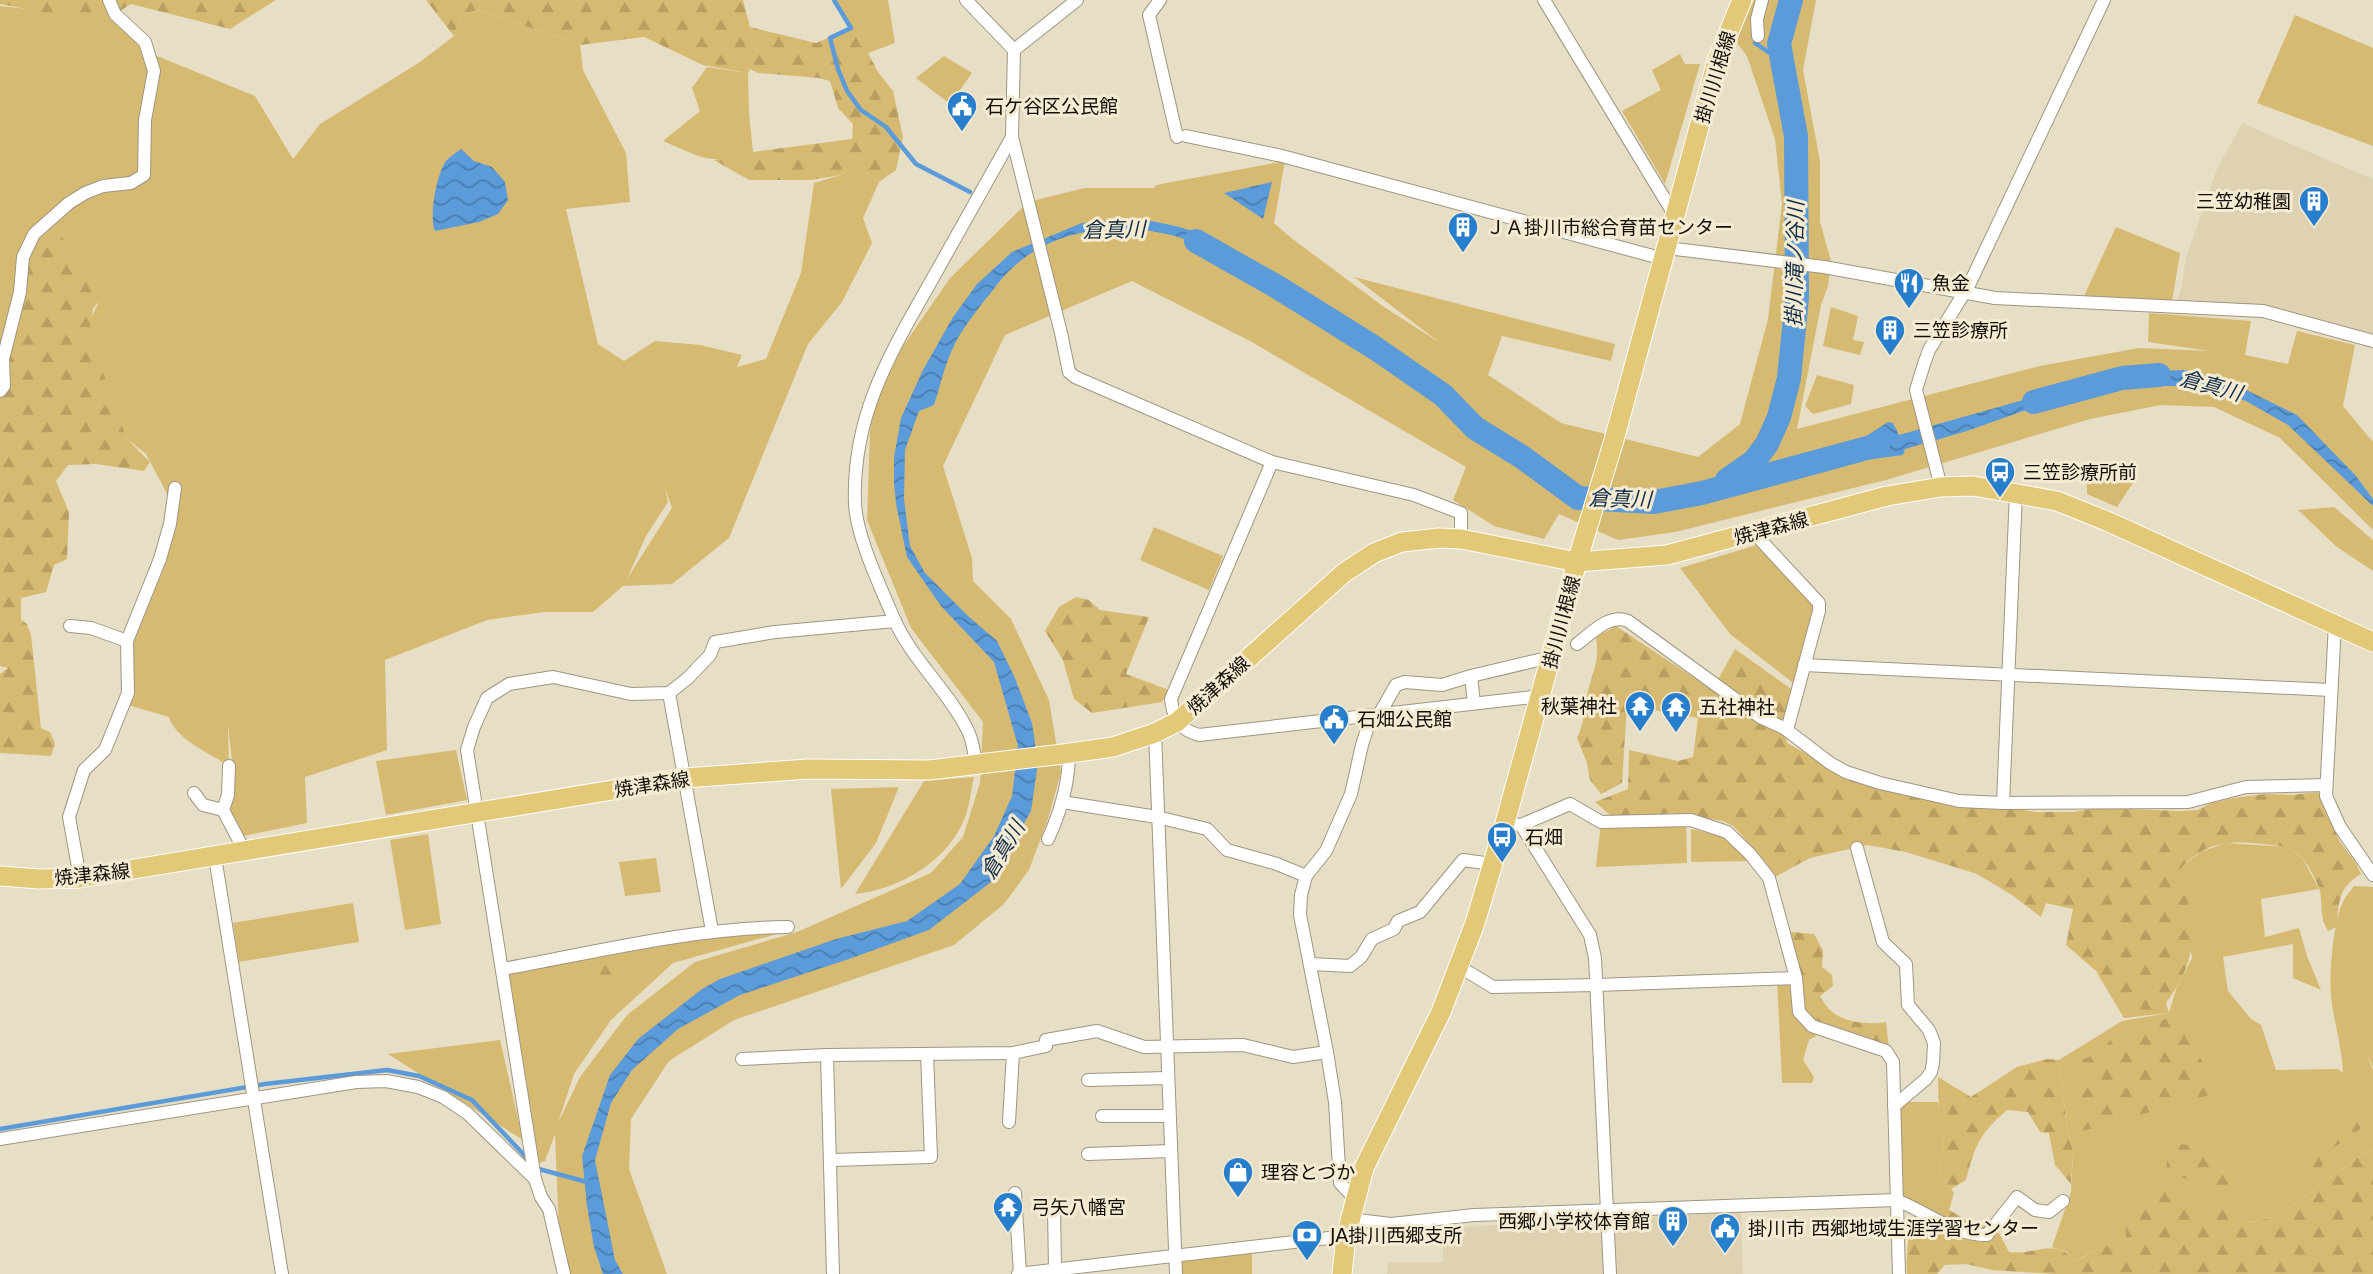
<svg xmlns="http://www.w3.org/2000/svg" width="2373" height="1274" viewBox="0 0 2373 1274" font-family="'DejaVu Sans','Noto Sans JP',sans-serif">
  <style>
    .built { fill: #dfd2b3 }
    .green { fill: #d7ba72; fill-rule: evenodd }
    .forest { fill: url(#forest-firs) }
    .water { fill: url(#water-waves) }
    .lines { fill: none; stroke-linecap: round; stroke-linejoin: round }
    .stream { stroke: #5b9bda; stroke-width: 4.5 }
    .river { stroke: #5b9bda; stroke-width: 24 }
    .minor-casing { stroke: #9f9680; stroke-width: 14 }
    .primary-casing { stroke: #fff; stroke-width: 21 }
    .minor { stroke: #fff; stroke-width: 12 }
    .primary { stroke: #e2c877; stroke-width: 19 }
    .labels { text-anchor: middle; stroke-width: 6; stroke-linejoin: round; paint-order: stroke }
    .street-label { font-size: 19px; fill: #120f07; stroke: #f5ebd3 }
    .poi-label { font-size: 19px; fill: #120f07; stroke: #f5ebd3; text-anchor: start }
    .water-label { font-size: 21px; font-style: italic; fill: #132e48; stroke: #f5ebd3 }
  </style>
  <defs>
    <pattern id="forest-firs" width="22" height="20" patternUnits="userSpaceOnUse" patternTransform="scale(1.75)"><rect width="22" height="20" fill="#d7ba72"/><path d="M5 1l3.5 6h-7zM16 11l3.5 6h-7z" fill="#b89f61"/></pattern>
    <pattern id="water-waves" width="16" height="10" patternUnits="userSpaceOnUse" patternTransform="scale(1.75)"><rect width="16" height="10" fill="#5b9bda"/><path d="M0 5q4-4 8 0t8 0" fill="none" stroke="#4a7daf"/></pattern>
  </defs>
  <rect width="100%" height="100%" fill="#e7dec6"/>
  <!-- built -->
  <g class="built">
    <path d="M2242 123 2373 179V336L2285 313 2175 306 2181 290 2186 258 2217 169Z"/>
    <path d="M1741 1212 1743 1274H1387L1388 1262H1443V1228Z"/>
  </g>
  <!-- green -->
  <g class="green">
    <path d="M832 0H888L895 43 868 53Z"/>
    <path d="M1754 0H1816L1803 70 1820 161V222L1831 261 1828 286 1821 305 1797 429 2040 366 2139 348 2210 351 2148 342 2149 313 2251 321 2245 355 2288 364 2297 331 2355 345 2343 406 2373 442V530L2280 438 2214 407 2161 405 2090 419 1886 480 1675 532 1618 540 1559 514 1544 539 1494 526 1453 500 1466 467 1250 341 1132 281 1005 335 943 466 972 558 973 581 1011 619 1049 700 1061 772 1048 819 1029 870 1004 904 954 945 734 1020 669 1061 631 1119 629 1169 667 1274H567L560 1257 555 1134 545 1161 539 1163 508 973 729 934 784 932 673 963 611 1020 574 1074 558 1123 580 1077 627 1015 695 962 797 932 931 873 963 837 980 783 983 722 911 628 867 520 870 431 877 397 897 355 950 278 1028 202 1085 188H1154L1156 185 1285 161 1274 223 1290 237 1384 307 1440 343 1354 277 1615 344 1611 361 1502 336 1488 375 1561 423 1698 457 1740 424 1768 319 1782 204 1775 139 1747 56 1734 39Z"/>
    <path d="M0 6 109 18 157 56 255 96 293 159 320 124 420 62 454 36 461 14 478 10 580 45 583 70 626 153 630 202 566 209 598 344 624 361 655 341 700 345 742 355 737 367 766 359 801 273 814 183 841 175 856 164 879 182 863 218 872 243 842 302 808 344 729 538 672 584 623 586 593 612H544L487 620 385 660 387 750 305 777 307 823 243 836 225 805 232 761 228 724 229 766C210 753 176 740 169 717L128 705 127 641 173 505 146 454 127 439 84 332 101 298 48 223 0 425ZM665 488 672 508 627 579 646 536 668 502Z"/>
    <path d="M2295 15 2373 48V146L2257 103Z"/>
    <path d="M1680 54 1685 64H1700L1665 184 1622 111 1661 90 1652 70Z"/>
    <path d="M944 56 972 73 950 104 916 78Z"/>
    <path d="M707 67 748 73 749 114 753 152C710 166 703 158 663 141L700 111 692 88Z"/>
    <path d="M2116 227 2180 253 2172 302 2084 296Z"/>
    <path d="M1831 307 1858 316 1853 340 1864 342 1860 355 1823 346Z"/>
    <path d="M1817 375 1854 385 1851 404 1813 414 1805 406Z"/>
    <path d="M2087 468 2137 477 2117 507 2087 494Z"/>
    <path d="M2334 507 2373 540V571L2337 547 2298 510Z"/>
    <path d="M1154 527 1223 556 1209 590 1140 560Z"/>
    <path d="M1757 545 1811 599 1815 610 1797 686 1730 634 1680 568Z"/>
    <path d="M456 750 467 800 386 815 376 761Z"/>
    <path d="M974 777C971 789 970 803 966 815 950 860 901 889 855 894L924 781Z"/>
    <path d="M899 787 876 843 841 889 831 789Z"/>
    <path d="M1686 820 1687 863 1596 867 1601 822Z"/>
    <path d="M1691 829 1722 836 1756 861 1691 862Z"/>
    <path d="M428 834 441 924 405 930 390 840Z"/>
    <path d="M2225 843 2289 847 2303 859 2319 889 2261 899 2265 937 2299 928 2307 956 2321 990 2293 978V944L2223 957 2228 991 2251 1019 2261 1025 2276 1070 2338 1069 2343 1073C2342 1047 2334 1023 2331 997 2329 976 2333 923 2342 904 2344 898 2350 892 2354 886L2373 887V1067L2366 1052 2373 1070V1150L2364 1153 2279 1215 2248 1223 2234 1211 2127 1237 2074 1261 2067 1252 2052 1247 2071 1192 2073 1153 2067 1127 2059 1060 2122 1021 2169 1013 2176 989 2192 958 2178 869 2201 852Z"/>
    <path d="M656 858 661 892 625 896 619 862Z"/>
    <path d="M353 903 359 942 239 962 233 923Z"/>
    <path d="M1792 978 1802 1015 1821 1033 1809 1040 1803 1060 1814 1077 1812 1083H1782L1777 979Z"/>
    <path d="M500 1040 523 1140 388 1054Z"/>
    <path d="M1905 1102H1938L1944 1143 1939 1171 1954 1193 1949 1210 1923 1213 1900 1201 1898 1110Z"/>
    <path d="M1252 1246V1274H1176L1175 1254Z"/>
  </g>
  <!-- forest -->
  <g class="forest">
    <path d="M0 0H276L230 29 131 4 101 23 0 4Z"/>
    <path d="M426 0H743L750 27 816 43 851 28 866 49 878 72 893 91 903 137 896 170 879 182 856 164 841 175 811 180H749L714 160 753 152 852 139 853 124 838 108 830 81 819 78 758 73 750 69 748 73 703 65 644 37 580 45 478 10 461 14 454 36Z"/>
    <path d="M53 223 85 273 105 296 93 308 89 334 127 439 150 462 144 471 96 464 68 465 56 481 69 512 67 559 54 565 46 592 21 598V620L27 624 31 635 41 728 50 732 55 744 51 756 0 753V674L8 668 0 666V391L32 238Z"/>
    <path d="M1076 597 1089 600 1100 610 1149 617 1126 674 1169 690 1162 702 1092 713 1074 699 1063 660 1045 631 1059 607Z"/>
    <path d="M1616 626 1712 690 1735 649 1794 691 1786 735 1787 743 1855 781 1903 795 2038 812H2074L2097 808 2179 811 2198 810 2211 803 2234 798 2265 794 2292 795 2318 792 2340 842 2356 863 2361 874C2337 888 2340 902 2336 927L2328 931C2318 913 2324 905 2319 888 2316 880 2309 866 2303 859 2292 846 2279 846 2264 844 2227 840 2205 842 2179 870 2195 924 2202 955 2166 1003L2169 1013 2124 1018 2096 971 2066 945 2073 909 2046 903 2041 917 2012 895 1977 874 1906 852 1867 845 1810 858 1775 877 1740 833 1733 826 1723 821 1671 813 1642 817 1610 815 1595 802 1628 789 1629 750 1678 761 1693 757 1698 718 1627 705 1622 783 1601 794 1590 780 1587 763 1577 738C1584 724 1584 711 1587 696 1592 671 1600 664 1596 637Z"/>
    <path d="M1791 932 1814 934 1823 950 1822 967 1832 975 1833 986 1820 996C1823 1000 1826 1007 1830 1010 1844 1023 1868 1025 1886 1022L1889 1048 1837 1031 1813 1019 1803 1007Z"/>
    <path d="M607 965 615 978 618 991 604 993 595 985 593 970Z"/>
    <path d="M2176 1016 2220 1092 2079 1132 2074 1078 2082 1060 2100 1052 2116 1034Z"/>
    <path d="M2047 1059 2059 1060 2067 1127 2073 1153 2071 1184 2055 1165 2049 1133 2040 1132 2028 1112 2007 1110C1980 1133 1975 1145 1966 1180L1951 1189 1939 1171 1944 1143 1939 1113 1938 1077 1971 1097 2017 1067Z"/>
    <path d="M2355 1121 2363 1127 2333 1148 2318 1172 2306 1173 2313 1154 2343 1136Z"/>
    <path d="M2181 1144C2212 1148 2237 1174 2260 1193L2203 1185 2166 1172 2168 1148Z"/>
    <path d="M2373 1150V1274H2054L1992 1270 1966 1264 1945 1265 1937 1274H1907C1906 1259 1908 1222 1917 1212L1949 1210 1973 1223 1992 1220 2009 1252C2035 1256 2055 1236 2075 1261L2126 1237 2125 1209 2147 1190 2175 1193 2190 1205H2227L2249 1223 2279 1215 2364 1153Z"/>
  </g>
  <!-- water -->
  <g class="water">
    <path d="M461 149 474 161 492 167 505 182 508 200 498 214 479 222 435 231C429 216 436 179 444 164 447 158 456 153 461 149Z"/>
    <path d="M1272 182 1263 219 1224 193Z"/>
    <path d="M1137 219C1195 227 1236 242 1276 286 1246 270 1215 248 1181 238 1123 220 1052 227 1008 272 999 281 992 292 984 301 973 316 959 333 952 350 944 367 940 387 934 405L919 411 905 450 904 499 910 546 925 573 968 616 997 641 1015 678 1032 723 1038 763 1031 811 991 882 929 930 849 959 740 995 678 1029 632 1070 611 1103 595 1160 615 1260 623 1274H603L594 1247 587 1206 582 1156 610 1075 638 1039 702 989 720 979 836 939 907 921 960 884 994 836 1012 796 1018 746 994 662 941 606 907 557 896 504 894 483V457L901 418 923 370 953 317 977 284 1012 252 1082 223Z"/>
    <path d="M2184 370 2232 383 2297 415 2356 476 2373 499V506L2288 425 2246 401 2193 386H2123L2128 381 2126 372Z"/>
    <path d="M2069 387 2066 396 1967 431 1905 449 1903 455 1835 464 1868 435 1888 422 1893 423 1899 435Z"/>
  </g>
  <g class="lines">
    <!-- stream -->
    <g class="stream">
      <path d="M834 0 851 28 830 38 838 69 847 91 861 110 886 127 916 164 970 192"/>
      <path d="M1755 43 1780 60"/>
      <path d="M0 1129 265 1084 387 1070 419 1076 472 1100 527 1158"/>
      <path d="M535 1168 587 1182"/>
    </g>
    <!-- river -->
    <g class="river">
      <path d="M1196 241 1279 288 1375 348 1443 395 1475 428 1522 457 1578 498 1654 502 1702 493 1878 445"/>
      <path d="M2034 402 2122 378 2159 375"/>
      <path d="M1727 480 1754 461 1767 444 1779 417 1789 378 1797 298 1796 136 1779 44 1791 0"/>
    </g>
    <!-- minor casing -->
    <g class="minor-casing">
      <g id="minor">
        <path d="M966 0 1014 50 1012 137 1061 333 1069 372 1075 377 1272 462 1414 495 1461 513V539"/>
        <path d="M1160 0 1149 15 1177 137"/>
        <path d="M1544 0 1675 216"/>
        <path d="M1758 36 1757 19 1762 0"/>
        <path d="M1014 50 1077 0"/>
        <path d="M1186 136 1282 156 1664 259"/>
        <path d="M1667 248 1824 267 1995 298 2263 311 2373 341"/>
        <path d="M0 391 4 386 3 359 20 292 23 257 34 234 69 203 85 193 103 186 131 183 144 175 145 120 154 71 145 42 115 14 109 0"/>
        <path d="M1272 462 1171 699C1173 718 1180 730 1199 735L1541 696"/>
        <path d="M1941 487 1916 390 1924 364 1929 350 1969 285 2104 0"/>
        <path d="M1754 533 1819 603V611L1787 730"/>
        <path d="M2335 624 2326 796 2340 827 2373 875"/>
        <path d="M70 626 91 628 127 641"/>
        <path d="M1577 644C1592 633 1609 613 1628 621L1760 717 1784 728 1830 763 1846 772 1880 783 1959 801 2003 803 2188 802 2246 787 2326 785"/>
        <path d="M1804 665 2331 690"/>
        <path d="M1471 676 1474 703"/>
        <path d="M669 693 712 931"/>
        <path d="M1380 713 1396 685 1405 682 1442 685 1471 676 1551 657"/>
        <path d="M1155 733 1176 1274"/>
        <path d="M976 765C974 753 973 739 967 729 947 689 912 660 894 619 881 588 856 536 855 503 852 413 892 351 934 276 960 230 986 184 1012 137"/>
        <path d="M229 766 228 795 223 810 245 852"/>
        <path d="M194 793 203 805 223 810"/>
        <path d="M1062 802 1157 817 1207 829 1227 850 1277 864 1306 876"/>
        <path d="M2003 803 2016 492"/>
        <path d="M1513 824 1521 825 1590 935 1595 958 1610 1274"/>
        <path d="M1521 825 1570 804 1601 822 1691 820 1727 832 1750 854 1769 878 1796 978 1799 1012 1812 1026 1886 1051 1893 1062 1899 1274"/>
        <path d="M1048 839C1061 811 1069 784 1069 753"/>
        <path d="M1857 848 1883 942 1906 964 1908 1005 1929 1030 1934 1043 1933 1063 1931 1072 1926 1079 1894 1106"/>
        <path d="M215 857 282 1274"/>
        <path d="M80 878 69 817 84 770 105 750 128 693 127 641 160 559 170 524 175 488"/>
        <path d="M1311 964 1350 966 1361 957 1372 939 1394 929 1398 921 1420 912 1463 860 1492 864"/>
        <path d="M1460 967 1493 987 1596 985 1796 978"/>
        <path d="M503 969C597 952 692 928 788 927"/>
        <path d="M827 1055 833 1274"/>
        <path d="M742 1059 827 1055 1013 1053 1046 1046V1040L1097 1031 1144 1047 1243 1045 1293 1057 1327 1052"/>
        <path d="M1088 1080 1168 1078"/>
        <path d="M1102 1116H1169"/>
        <path d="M1009 1122 1013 1053"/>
        <path d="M0 1139 356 1082 386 1081 418 1087 443 1097 467 1113 535 1179 541 1197 549 1209 564 1274"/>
        <path d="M1088 1154 1171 1151"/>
        <path d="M832 1160 931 1157 927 1054"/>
        <path d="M535 1179 467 750 474 727 487 698 509 684 553 677 631 694 669 693 688 678 710 655 715 642 775 632 895 621"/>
        <path d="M1015 1193 1020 1274"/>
        <path d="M1356 1200 1340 1183 1335 1102 1327 1052 1300 915 1301 895 1306 876 1326 851 1351 794 1362 745 1368 726V715"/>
        <path d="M1054 1207 1055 1269"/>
        <path d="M1349 1219 1391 1224 1474 1215 1896 1200C1928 1212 1951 1235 1987 1235L2017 1197 2035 1210 2049 1212 2063 1201"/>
        <path d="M1018 1274 1346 1236"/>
      </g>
    </g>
    <!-- primary casing -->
    <g class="primary-casing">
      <g id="primary">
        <path d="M0 876 39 879 80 878 685 778 808 769 929 770 1063 754 1113 747 1155 733 1177 722 1345 572 1374 553 1402 542 1439 538 1461 539 1577 562 1667 555 1887 496 1941 487 1973 486 2057 501 2109 522 2373 642"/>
        <path d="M1342 1274 1346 1236 1364 1168 1441 1012 1475 923 1505 823 1577 562 1614 440 1717 61 1742 0"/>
      </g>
    </g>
    <!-- minor -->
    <use href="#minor" class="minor"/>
    <!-- primary -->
    <use href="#primary" class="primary"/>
  </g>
  <!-- icons -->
  <defs>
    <g id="civic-pin" transform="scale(1.575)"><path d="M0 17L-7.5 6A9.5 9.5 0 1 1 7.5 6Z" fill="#267ecc" stroke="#f5ebd3"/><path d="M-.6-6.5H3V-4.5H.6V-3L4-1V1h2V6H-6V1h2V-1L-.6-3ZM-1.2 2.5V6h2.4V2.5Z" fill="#fff"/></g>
    <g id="building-pin" transform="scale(1.575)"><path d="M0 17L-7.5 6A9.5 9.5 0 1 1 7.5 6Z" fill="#267ecc" stroke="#f5ebd3"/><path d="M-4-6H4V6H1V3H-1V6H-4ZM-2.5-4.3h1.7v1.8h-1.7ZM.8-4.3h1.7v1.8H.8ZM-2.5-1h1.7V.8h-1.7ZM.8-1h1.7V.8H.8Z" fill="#fff"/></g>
    <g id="restaurant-pin" transform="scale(1.575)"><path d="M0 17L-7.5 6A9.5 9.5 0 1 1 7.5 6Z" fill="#267ecc" stroke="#f5ebd3"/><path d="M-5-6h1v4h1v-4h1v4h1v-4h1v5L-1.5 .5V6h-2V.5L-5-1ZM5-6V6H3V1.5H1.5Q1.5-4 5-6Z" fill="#fff"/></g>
    <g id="bus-pin" transform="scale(1.575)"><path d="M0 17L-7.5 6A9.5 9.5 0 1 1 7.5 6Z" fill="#267ecc" stroke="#f5ebd3"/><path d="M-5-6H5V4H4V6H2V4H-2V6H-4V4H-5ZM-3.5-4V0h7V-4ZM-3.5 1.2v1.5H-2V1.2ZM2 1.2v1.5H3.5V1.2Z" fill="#fff"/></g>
    <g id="temple-pin" transform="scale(1.575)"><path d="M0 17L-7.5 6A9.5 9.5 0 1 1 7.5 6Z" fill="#267ecc" stroke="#f5ebd3"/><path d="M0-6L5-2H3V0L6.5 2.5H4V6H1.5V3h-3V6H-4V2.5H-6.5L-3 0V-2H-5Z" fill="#fff"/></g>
    <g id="shop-pin" transform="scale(1.575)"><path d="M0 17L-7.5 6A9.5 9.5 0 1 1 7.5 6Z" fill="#267ecc" stroke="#f5ebd3"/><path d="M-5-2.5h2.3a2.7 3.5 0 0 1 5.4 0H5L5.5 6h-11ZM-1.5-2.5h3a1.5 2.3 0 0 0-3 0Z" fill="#fff"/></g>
    <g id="bank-pin" transform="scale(1.575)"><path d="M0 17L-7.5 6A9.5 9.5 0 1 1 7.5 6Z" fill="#267ecc" stroke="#f5ebd3"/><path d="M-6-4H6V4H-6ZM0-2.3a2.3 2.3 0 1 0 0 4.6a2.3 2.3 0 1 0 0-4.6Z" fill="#fff"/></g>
  </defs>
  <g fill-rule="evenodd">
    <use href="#civic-pin" x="962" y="106"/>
    <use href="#building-pin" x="2314" y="201"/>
    <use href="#building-pin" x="1463" y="227"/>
    <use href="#restaurant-pin" x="1909" y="283"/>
    <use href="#building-pin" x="1890" y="330"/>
    <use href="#bus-pin" x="2000" y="472"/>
    <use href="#temple-pin" x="1640" y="706"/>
    <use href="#temple-pin" x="1676" y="707"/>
    <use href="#civic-pin" x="1334" y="719"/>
    <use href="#bus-pin" x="1502" y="837"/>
    <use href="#shop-pin" x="1238" y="1172"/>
    <use href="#temple-pin" x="1008" y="1207"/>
    <use href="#building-pin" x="1673" y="1221"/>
    <use href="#civic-pin" x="1725" y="1228"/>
    <use href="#bank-pin" x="1307" y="1235"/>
  </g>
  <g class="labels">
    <!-- street labels -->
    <g class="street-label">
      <text transform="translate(1715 77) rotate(-73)" y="7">掛川川根線</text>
      <text transform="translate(1771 528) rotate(-15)" y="7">焼津森線</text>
      <text transform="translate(1561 622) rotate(-75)" y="7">掛川川根線</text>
      <text transform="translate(1218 685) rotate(-42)" y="7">焼津森線</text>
      <text transform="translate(652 784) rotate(-9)" y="7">焼津森線</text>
      <text transform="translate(92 874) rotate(-6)" y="7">焼津森線</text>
    </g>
    <!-- poi labels -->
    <g class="poi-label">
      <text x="985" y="113">石ケ谷区公民館</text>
      <text x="2291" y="208" text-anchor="end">三笠幼稚園</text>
      <text x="1486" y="234">ＪＡ掛川市総合育苗センター</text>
      <text x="1932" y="290">魚金</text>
      <text x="1913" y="337">三笠診療所</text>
      <text x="2023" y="479">三笠診療所前</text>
      <text x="1617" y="713" text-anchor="end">秋葉神社</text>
      <text x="1699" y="714">五社神社</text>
      <text x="1357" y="726">石畑公民館</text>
      <text x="1525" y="844">石畑</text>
      <text x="1261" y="1179">理容とづか</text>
      <text x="1031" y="1214">弓矢八幡宮</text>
      <text x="1650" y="1228" text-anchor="end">西郷小学校体育館</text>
      <text x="1748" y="1235">掛川市 西郷地域生涯学習センター</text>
      <text x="1330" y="1242">JA掛川西郷支所</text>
    </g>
    <!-- water labels -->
    <g class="water-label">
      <text transform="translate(1114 230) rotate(-1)" y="7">倉真川</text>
      <text transform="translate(1795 264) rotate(-89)" y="7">掛川滝ノ谷川</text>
      <text transform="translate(2211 386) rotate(15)" y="7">倉真川</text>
      <text transform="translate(1620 499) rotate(2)" y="7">倉真川</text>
      <text transform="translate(1003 850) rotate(-59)" y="7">倉真川</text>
    </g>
  </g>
</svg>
